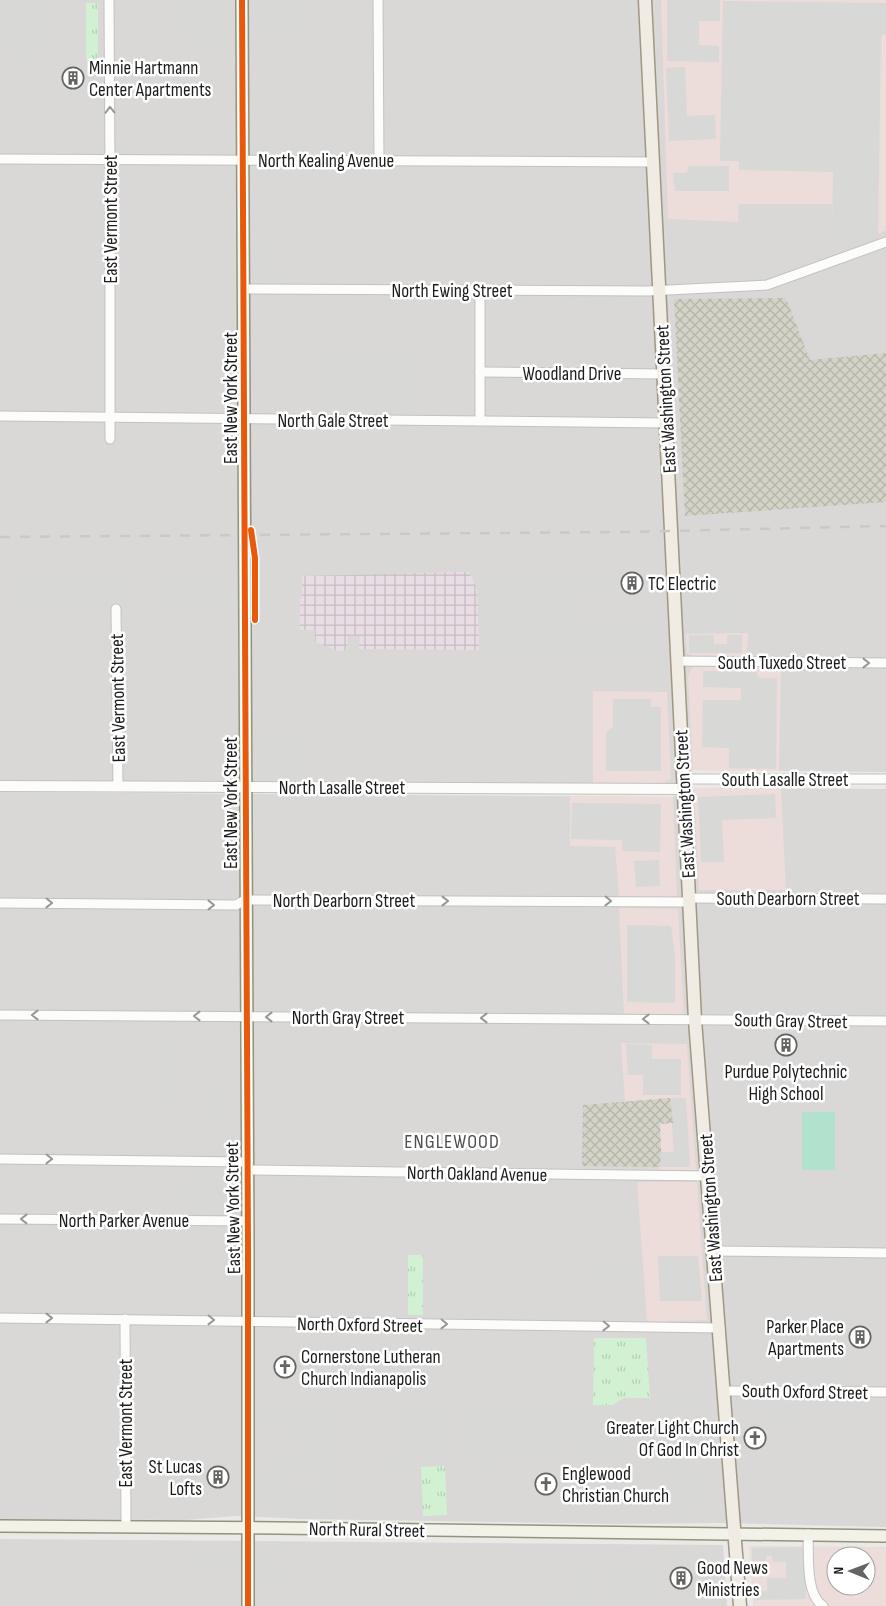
<svg xmlns="http://www.w3.org/2000/svg" width="886" height="1606" viewBox="0 0 886 1606" font-family="'Sofia Sans Condensed',sans-serif">
  <style>
    .residential { fill: #d9d8d6 }
    .commercial { fill: #ecdcda; fill-rule: evenodd }
    .industrial { fill: url(#industrial-grid) }
    .religious { fill: #d8d8d6 }
    .construction { fill: url(#construction-cross-hatch) }
    .park { fill: url(#park-tufts) }
    .pitch { fill: #b0e2cd }
    .lines { fill: none; stroke-linecap: round; stroke-linejoin: round }
    .minor-casing { stroke: #c3c2c1; stroke-width: 11 }
    .tertiary-casing { stroke: #c3c2c1; stroke-width: 12 }
    .secondary-casing { stroke: #92947e; stroke-width: 14 }
    .primary-casing { stroke: #a09682; stroke-width: 15 }
    .minor { stroke: #fcfcfb; stroke-width: 9 }
    .tertiary { stroke: #fcfcfb; stroke-width: 10 }
    .secondary { stroke: #f2f2e9; stroke-width: 11 }
    .primary { stroke: #f0ebe3; stroke-width: 12 }
    .rail { stroke: #c9c9c8; stroke-width: 2.5; stroke-dasharray: 10 10; stroke-linecap: butt }
    .cycleway-casing { stroke: #fff; stroke-width: 9 }
    .cycleway { stroke: #e8590c; stroke-width: 6 }
    .oneway { stroke: #979797 }
    .labels { text-anchor: middle; stroke-width: 5; stroke-linejoin: round; paint-order: stroke }
    .poi-label { font-size: 19px; fill: #1c1c1c; stroke: #fff; text-anchor: start }
    .street-label { font-size: 19px; fill: #1c1c1c; stroke: #fff }
    .neighbourhood-label { font-size: 20px; letter-spacing: 1px; fill: #4f4f4f; stroke: #fff }
  </style>
  <defs>
    <pattern id="industrial-grid" width="8" height="8" patternUnits="userSpaceOnUse" patternTransform="scale(1.25)"><rect width="8" height="8" fill="#e8dde4"/><path d="M0 4h8M4 0v8" fill="none" stroke="#c6bdc3"/></pattern>
    <pattern id="construction-cross-hatch" width="8" height="8" patternUnits="userSpaceOnUse" patternTransform="scale(1.25)"><rect width="8" height="8" fill="#d3d4c7"/><path d="M0 0l8 8M0 8l8-8" fill="none" stroke="#b5b5aa"/></pattern>
    <pattern id="park-tufts" width="24" height="20" patternUnits="userSpaceOnUse" patternTransform="scale(1.25)"><rect width="24" height="20" fill="#d2f1d2"/><path d="M3 7l-1-3M5 7V3M7 7l1-3M15 17l-1-3M17 17v-4M19 17l1-3" fill="none" stroke="#b4ceb4"/></pattern>
  </defs>
  <rect width="100%" height="100%" fill="#eae9e5"/>
  <!-- residential -->
  <g class="residential">
    <path d="M0 0H886V772L693 770 683 774 684 789 0 786Z"/>
    <path d="M707 788 886 789V1527L717 1523 614 1524 303 1519 235 1516 186 1520 0 1519V792L672 797 694 789Z"/>
    <path d="M0 1539 723 1545 727 1606H0Z"/>
  </g>
  <!-- commercial -->
  <g class="commercial">
    <path d="M661 0H886V230L878 234 832 233V204H739L738 222 668 219Z"/>
    <path d="M748 633 747 657 693 656 687 653 686 634Z"/>
    <path d="M694 667H781L779 771 693 770 688 676 691 669Z"/>
    <path d="M593 691 667 692 671 779 663 783H593Z"/>
    <path d="M707 788 781 789 786 890H699L694 789Z"/>
    <path d="M570 796 673 797 677 897H619L615 847 570 846Z"/>
    <path d="M619 908 678 909 684 1014 624 1015Z"/>
    <path d="M621 1043 687 1044 696 1170H659L661 1152 660 1124 670 1098 625 1102Z"/>
    <path d="M637 1182H697L707 1320 669 1321 667 1322 647 1321Z"/>
    <path d="M749 1546 886 1547V1606H753ZM836 1556H866V1586H836Z"/>
  </g>
  <!-- industrial -->
  <path class="industrial" d="M469 572 477 589 479 650 359 649 360 636H348L347 650 338 651 315 642V630H300V598H302V576Z"/>
  <!-- religious -->
  <g class="religious">
    <path d="M0 0H48V52H41L37 58H24L18 53H0Z"/>
    <path d="M177 0H226V44H198V36H177Z"/>
    <path d="M255 0H308V34L255 33Z"/>
    <path d="M667 0H720V21H699V45L719 46V62L667 61Z"/>
    <path d="M723 1 886 3V34L881 35 878 234 832 233 833 172 739 170V161H720Z"/>
    <path d="M685 67 687 116 715 115 716 139 669 141 666 68Z"/>
    <path d="M688 166H729V191H675L673 173H686L688 171Z"/>
    <path d="M254 244H267V254H272V272H281V282H254Z"/>
    <path d="M317 360 423 361V411H317Z"/>
    <path d="M487 572 620 573V594H566V620L656 621V661L487 660Z"/>
    <path d="M155 578 232 579V608H154Z"/>
    <path d="M7 581 135 582V598H125V606L7 605Z"/>
    <path d="M695 591H743V633H690L689 603H695Z"/>
    <path d="M689 635H714V644H727V635H742V653H689Z"/>
    <path d="M703 671 756 672 760 678H777L776 769 729 768V748L702 747 703 700H741V688L703 687Z"/>
    <path d="M613 699H651V707H661V771H606V732L613 727Z"/>
    <rect x="257" y="735" width="50" height="44"/>
    <path d="M775 794 776 818 722 820 724 862H701L698 797Z"/>
    <path d="M572 803 661 804 660 852 622 851V840L571 839Z"/>
    <path d="M659 860 660 886 636 887 634 861Z"/>
    <path d="M627 925 671 926 675 956V1003L627 1002Z"/>
    <path d="M164 1031H179V1105H163Z"/>
    <path d="M626 1044 652 1045V1059H681V1095H643V1075H628Z"/>
    <path d="M228 1088V1114H204V1096H210V1089Z"/>
    <path d="M670 1098H686L690 1167H660L661 1152H674Z"/>
    <rect x="184" y="1172" width="49" height="40"/>
    <path d="M658 1256H698L702 1301H660Z"/>
    <path d="M597 1258H627V1266L635 1267V1284L603 1283V1288H597Z"/>
    <path d="M801 1306H843L842 1377 800 1376Z"/>
    <path d="M658 1390 700 1391V1405H667L666 1422H658Z"/>
    <path d="M740 1402H793L794 1430H779V1421L772 1420V1415H740Z"/>
    <path d="M260 1406H340V1513H320V1462H298V1433L293 1432V1425H260Z"/>
    <path d="M446 1409 447 1466 380 1467V1453L402 1452V1410Z"/>
    <path d="M468 1410 570 1411V1449L533 1450V1461L468 1465Z"/>
    <path d="M574 1410 613 1411V1416H620V1451L580 1450V1443H574Z"/>
    <path d="M659 1431H707L708 1448H689V1451H679V1472L707 1473 709 1503H694L693 1513H671Z"/>
    <path d="M262 1464H311V1484L299 1467 285 1477 299 1499 314 1489V1516H268V1508L260 1504 259 1467 262 1466Z"/>
    <path d="M262 1542 288 1543V1554H273V1574H287L286 1587 261 1586Z"/>
    <path d="M673 1547H721L724 1587H689L688 1569 674 1568Z"/>
    <path d="M805 1547 806 1599 755 1600 754 1591H767V1578H786V1562H773L772 1556H766V1561H752V1548Z"/>
    <path d="M186 1555 235 1556 234 1570H203V1576L186 1575Z"/>
    <path d="M611 1572 644 1573 645 1575H661L663 1590 654 1594 610 1593Z"/>
    <path d="M578 1573 598 1574V1592H577Z"/>
    <path d="M541 1596 585 1597V1606H541Z"/>
  </g>
  <!-- construction -->
  <g class="construction">
    <path d="M786 298 810 360 886 353V502L685 516 674 299Z"/>
    <path d="M670 1098 673 1123 660 1124 661 1152 660 1167 582 1166 583 1105Z"/>
  </g>
  <!-- park -->
  <g class="park">
    <path d="M86 3H98V62L86 60Z"/>
    <rect x="408" y="1255" width="15" height="60"/>
    <path d="M594 1338H646L650 1398H624L611 1406 593 1405Z"/>
    <path d="M445 1466 447 1515 423 1516 421 1467Z"/>
  </g>
  <!-- pitch -->
  <rect class="pitch" x="802" y="1112" width="33" height="58"/>
  <g class="lines">
    <!-- minor casing -->
    <g class="minor-casing">
      <g id="minor">
        <path d="M109 0 110 171V439"/>
        <path d="M378 0 379 161"/>
        <path d="M0 159 653 162"/>
        <path d="M244 289 648 291 767 285 886 242"/>
        <path d="M480 372 663 374"/>
        <path d="M0 416 666 423"/>
        <path d="M480 421V290"/>
        <path d="M116 609 118 786"/>
        <path d="M677 661 886 663"/>
        <path d="M683 779H886"/>
        <path d="M689 898 886 899"/>
        <path d="M0 903 236 905 245 900 689 902"/>
        <path d="M0 1015 886 1021"/>
        <path d="M0 1159 247 1162"/>
        <path d="M247 1170 708 1176"/>
        <path d="M0 1219 247 1221"/>
        <path d="M713 1251 886 1253"/>
        <path d="M0 1318 720 1328"/>
        <path d="M125 1319 126 1527"/>
        <path d="M724 1391 886 1392"/>
        <path d="M808 1534C809 1555 805 1594 823 1606"/>
      </g>
    </g>
    <!-- tertiary casing -->
    <g class="tertiary-casing">
      <path id="tertiary" d="M0 786 684 789"/>
    </g>
    <!-- secondary casing -->
    <g class="secondary-casing">
      <g id="secondary">
        <path d="M242 0 248 1248V1606"/>
        <path d="M0 1526 278 1528 886 1536"/>
      </g>
    </g>
    <!-- primary casing -->
    <g class="primary-casing">
      <path id="primary" d="M645 0 695 1020 740 1606"/>
    </g>
    <!-- minor -->
    <use href="#minor" class="minor"/>
    <!-- tertiary -->
    <use href="#tertiary" class="tertiary"/>
    <!-- secondary -->
    <use href="#secondary" class="secondary"/>
    <!-- primary -->
    <use href="#primary" class="primary"/>
    <!-- rail -->
    <path class="rail" d="M0 537 625 532 886 526"/>
    <!-- cycleway casing -->
    <g class="cycleway-casing">
      <g id="cycleway">
        <path d="M242 0 248 1248V1606"/>
        <path d="M251 530 255 558V620"/>
      </g>
    </g>
    <!-- cycleway -->
    <use href="#cycleway" class="cycleway"/>
  </g>
  <!-- one-way arrows -->
  <defs><path id="oneway-chevron" d="M-2-3.5L2.5 0L-2 3.5" fill="none" stroke-width="1.6" stroke-linecap="round" stroke-linejoin="round" transform="scale(1.25)"/></defs>
  <g class="oneway">
    <use href="#oneway-chevron" transform="translate(110 110) rotate(-91)"/>
    <use href="#oneway-chevron" transform="translate(866 663)"/>
    <use href="#oneway-chevron" transform="translate(445 901)"/>
    <use href="#oneway-chevron" transform="translate(608 901) rotate(1)"/>
    <use href="#oneway-chevron" transform="translate(49 903) rotate(1)"/>
    <use href="#oneway-chevron" transform="translate(211 905)"/>
    <use href="#oneway-chevron" transform="translate(35 1015) rotate(-180)"/>
    <use href="#oneway-chevron" transform="translate(197 1016) rotate(-180)"/>
    <use href="#oneway-chevron" transform="translate(269 1017) rotate(-180)"/>
    <use href="#oneway-chevron" transform="translate(484 1018) rotate(-180)"/>
    <use href="#oneway-chevron" transform="translate(646 1019) rotate(-180)"/>
    <use href="#oneway-chevron" transform="translate(49 1159) rotate(1)"/>
    <use href="#oneway-chevron" transform="translate(24 1219) rotate(-180)"/>
    <use href="#oneway-chevron" transform="translate(49 1318)"/>
    <use href="#oneway-chevron" transform="translate(211 1320) rotate(1)"/>
    <use href="#oneway-chevron" transform="translate(444 1324) rotate(1)"/>
    <use href="#oneway-chevron" transform="translate(606 1326) rotate(1)"/>
  </g>
  <!-- icons -->
  <defs>
    <g id="building-ring" transform="scale(1.125)"><circle r="9.5" fill="#fff" stroke="#646462" stroke-width="1.5"/><path d="M-4-6H4V6H1V3H-1V6H-4ZM-2.5-4.3h1.7v1.8h-1.7ZM.8-4.3h1.7v1.8H.8ZM-2.5-1h1.7V.8h-1.7ZM.8-1h1.7V.8H.8Z" fill="#646462"/></g>
    <g id="church-ring" transform="scale(1.125)"><circle r="9.5" fill="#fff" stroke="#646462" stroke-width="1.5"/><path d="M-1.2-6h2.4v3.5h3.3v2.4h-3.3V6h-2.4V-.1h-3.3v-2.4h3.3Z" fill="#646462"/></g>
  </defs>
  <g fill-rule="evenodd">
    <use href="#building-ring" x="73" y="78"/>
    <use href="#building-ring" x="632" y="583"/>
    <use href="#building-ring" x="786" y="1045"/>
    <use href="#building-ring" x="860" y="1337"/>
    <use href="#church-ring" x="285" y="1367"/>
    <use href="#church-ring" x="755" y="1438"/>
    <use href="#building-ring" x="218" y="1477"/>
    <use href="#church-ring" x="546" y="1484"/>
    <use href="#building-ring" x="681" y="1578"/>
  </g>
  <g class="labels">
    <!-- poi labels -->
    <g class="poi-label">
      <text x="89" y="74">Minnie Hartmann<tspan x="89" dy="22">Center Apartments</tspan></text>
      <text x="648" y="590">TC Electric</text>
      <text x="786" y="1078" text-anchor="middle">Purdue Polytechnic<tspan x="786" dy="22">High School</tspan></text>
      <text x="844" y="1333" text-anchor="end">Parker Place<tspan x="844" dy="22">Apartments</tspan></text>
      <text x="301" y="1363">Cornerstone Lutheran<tspan x="301" dy="22">Church Indianapolis</tspan></text>
      <text x="739" y="1434" text-anchor="end">Greater Light Church<tspan x="739" dy="22">Of God In Christ</tspan></text>
      <text x="202" y="1473" text-anchor="end">St Lucas<tspan x="202" dy="22">Lofts</tspan></text>
      <text x="562" y="1480">Englewood<tspan x="562" dy="22">Christian Church</tspan></text>
      <text x="697" y="1574">Good News<tspan x="697" dy="22">Ministries</tspan></text>
    </g>
    <!-- street labels -->
    <g class="street-label">
      <text x="326" y="167">North Kealing Avenue</text>
      <text transform="translate(110 219) rotate(-90)" y="7">East Vermont Street</text>
      <text x="452" y="297">North Ewing Street</text>
      <text x="572" y="380">Woodland Drive</text>
      <text transform="translate(230 398) rotate(-90)" y="7">East New York Street</text>
      <text transform="translate(665 399) rotate(-93)" y="7">East Washington Street</text>
      <text x="333" y="427">North Gale Street</text>
      <text x="782" y="669">South Tuxedo Street</text>
      <text transform="translate(117 698) rotate(-91)" y="7">East Vermont Street</text>
      <text x="785" y="786">South Lasalle Street</text>
      <text x="342" y="794">North Lasalle Street</text>
      <text transform="translate(230 803) rotate(-90)" y="7">East New York Street</text>
      <text transform="translate(684 804) rotate(-93)" y="7">East Washington Street</text>
      <text x="788" y="905">South Dearborn Street</text>
      <text x="344" y="907">North Dearborn Street</text>
      <text x="348" y="1024">North Gray Street</text>
      <text transform="translate(791 1020) rotate(1)" y="7">South Gray Street</text>
      <text transform="translate(477 1173) rotate(1)" y="7">North Oakland Avenue</text>
      <text transform="translate(232 1208) rotate(-91)" y="7">East New York Street</text>
      <text transform="translate(710 1208) rotate(-94)" y="7">East Washington Street</text>
      <text x="124" y="1227">North Parker Avenue</text>
      <text transform="translate(360 1324) rotate(1)" y="7">North Oxford Street</text>
      <text transform="translate(805 1391) rotate(1)" y="7">South Oxford Street</text>
      <text transform="translate(125 1423) rotate(-90)" y="7">East Vermont Street</text>
      <text transform="translate(367 1529) rotate(1)" y="7">North Rural Street</text>
    </g>
    <!-- neighbourhood labels -->
    <g class="neighbourhood-label">
      <text x="452" y="1148">ENGLEWOOD</text>
    </g>
  </g>
  <!-- north arrow -->
  <g transform="translate(851 1571) rotate(271)"><circle r="24" fill="#ffffff" stroke="#a4a4a4"/>
  <path d="M0-4L9 19L0 12L-9 19Z" fill="#646462"/>
  <text y="-8" font-size="14" font-weight="bold" text-anchor="middle" fill="#1c1c1c">N</text>
  </g>
</svg>
